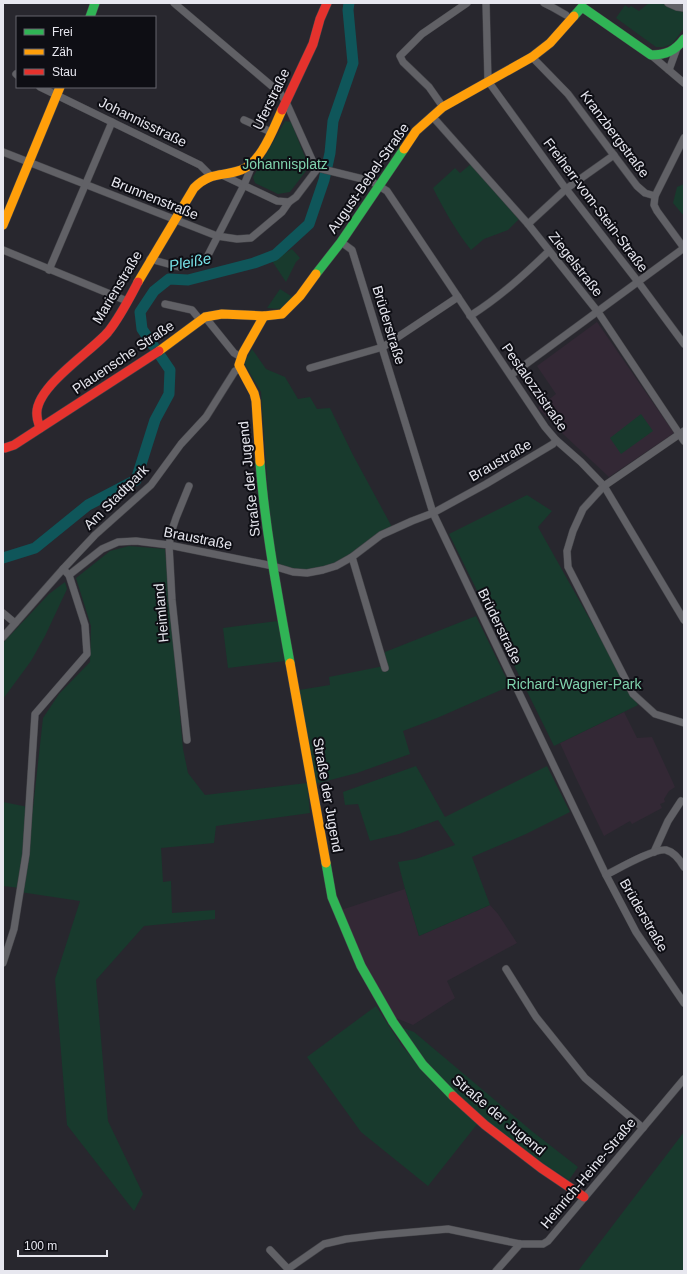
<svg xmlns="http://www.w3.org/2000/svg" width="687" height="1274" viewBox="0 0 687 1274" font-family="Arial,sans-serif">
  <style>
    .education { fill: #332835 }
    .green { fill: #183a2d }
    .lines { fill: none; stroke-linecap: round; stroke-linejoin: round }
    .river { stroke: #0f565a; stroke-width: 11 }
    .street-casing { stroke: #444449; stroke-width: 8 }
    .fast-casing { stroke: #444449; stroke-width: 10 }
    .slow-casing { stroke: #444449; stroke-width: 10 }
    .jam-casing { stroke: #444449; stroke-width: 10 }
    .street { stroke: #616166; stroke-width: 7 }
    .fast { stroke: #30b455; stroke-width: 9 }
    .slow { stroke: #ff9f0a; stroke-width: 9 }
    .jam { stroke: #e5322d; stroke-width: 9 }
    .labels { text-anchor: middle; stroke-width: 4; stroke-linejoin: round; paint-order: stroke }
    .street-label { font-size: 14px; fill: #e7e7ef; stroke: #0e0e14 }
    .park-label { font-size: 14px; fill: #80d4ae; stroke: #0e0e14 }
    .water-label { font-size: 15px; font-style: italic; fill: #78e3e8; stroke: #0e0e14 }
  </style>
  <rect width="100%" height="100%" fill="#28272e"/>
  <!-- education -->
  <g class="education">
    <path d="M597 322 674 433 609 477 562 433 538 408 556 394 537 366Z"/>
    <path d="M624 712 637 738 652 737 675 787 669 791 664 799 665 802 660 804 662 808 632 824 630 821 604 836 575 776 560 743Z"/>
    <path d="M405 889 419 936 490 905 498 914 517 943 447 981 455 998 413 1025 391 1016 365 967 341 910Z"/>
  </g>
  <!-- green -->
  <g class="green">
    <path d="M649 3H666L684 10V28L672 44 663 47H656L616 18 625 5 629 8 631 6 639 11Z"/>
    <path d="M285 121 291 122 309 167 290 192 278 194 255 183 253 177Z"/>
    <path d="M471 164 519 219 508 230 484 239 471 250C456 231 444 210 433 188L455 168 460 173Z"/>
    <path d="M684 184V216L673 203 677 187Z"/>
    <path d="M292 249 300 258 296 262 286 282 272 261Z"/>
    <path d="M280 289 294 298C283 309 283 310 267 308Z"/>
    <path d="M252 349 266 369 285 377 298 399 310 397 317 409 330 408 353 455 392 527 352 557 307 573 273 566 261 392 244 363Z"/>
    <path d="M641 414 653 431 621 454 610 438Z"/>
    <path d="M527 495 552 511 538 527 638 705 554 746 449 534Z"/>
    <path d="M129 546 165 549 183 749 188 773 205 795 307 783 310 813 216 826 214 843 161 848 163 882 171 881 172 913 215 910V919L144 926 96 980 108 1121 143 1194 134 1211 67 1125 55 979 80 901 20 892V888L3 886V802L33 808 43 718 59 694 90 662 91 626 76 578 110 551Z"/>
    <path d="M65 582 67 589 45 636 31 661 3 699V643L49 594Z"/>
    <path d="M476 616 510 686 437 718 403 731 410 754 357 773 315 784 299 690 330 685 329 677 384 666 385 652Z"/>
    <path d="M278 621 285 661 228 668 223 628Z"/>
    <path d="M416 766 445 817 547 766 570 812 526 834 472 857 490 905 419 936 405 889 398 862 416 859 455 845 438 820 399 834 370 841 358 804 345 805 343 792Z"/>
    <path d="M376 1006 402 1046 438 1086 478 1123 428 1186 361 1132 307 1057Z"/>
    <path d="M401 1027 414 1032 533 1132 578 1167 569 1180 521 1149 472 1108 440 1078 423 1059Z"/>
    <path d="M684 1132V1271H578Z"/>
  </g>
  <g class="lines">
    <!-- river -->
    <path class="river" d="M3 558 35 548 88 505 136 480 155 420 169 394 170 370 142 329 140 312 154 291 169 279 188 280 254 263 275 255 309 224 324 180 330 153 333 121 353 63 348 10 349 3"/>
    <!-- street casing -->
    <g class="street-casing">
      <g id="street">
        <path d="M174 3 280 93 286 102 313 162 318 168"/>
        <path d="M486 3 488 81 566 189 639 283 684 344"/>
        <path d="M544 3 552 7 566 15"/>
        <path d="M668 3 677 7 684 8"/>
        <path d="M651 55 684 83"/>
        <path d="M532 57 568 94 637 186 645 193 655 196"/>
        <path d="M669 70 677 48"/>
        <path d="M16 74 17 75"/>
        <path d="M40 87 200 165 210 175"/>
        <path d="M443 107 429 87 403 62 400 56 422 34 467 3"/>
        <path d="M432 116 528 224 598 312 684 441"/>
        <path d="M244 120 271 132"/>
        <path d="M684 138 655 196 654 205 657 211 684 248"/>
        <path d="M3 152 217 236 237 239 251 238 282 212 289 202"/>
        <path d="M318 168 371 181 387 191 545 427 556 440 581 462 604 486 684 620"/>
        <path d="M220 174 277 201 289 202 296 197 318 168"/>
        <path d="M528 224 566 189 614 155"/>
        <path d="M341 242 352 250 433 513 606 875 636 932 684 1003"/>
        <path d="M3 250 127 301"/>
        <path d="M150 259 179 267 205 261 244 185 253 163"/>
        <path d="M49 270 112 122"/>
        <path d="M165 304 192 310 201 321"/>
        <path d="M470 316C500 297 524 275 549 251"/>
        <path d="M205 317 234 353 241 357"/>
        <path d="M310 368 383 347 458 297"/>
        <path d="M511 375 684 248"/>
        <path d="M684 431 604 486 583 509 573 531 567 551 568 567 633 694 655 714 684 723"/>
        <path d="M352 557 385 668"/>
        <path d="M69 575 102 549 118 542 136 541 169 545 273 566 293 572 307 573 323 570 336 566 352 557 381 535 412 521 433 513 486 484 553 444 556 440"/>
        <path d="M3 613 15 623"/>
        <path d="M3 637 63 569 95 535 151 485 181 444 206 417 235 371 240 369"/>
        <path d="M187 740 172 600 169 545 172 530 176 518 189 486"/>
        <path d="M654 852 668 821 681 801"/>
        <path d="M606 875C618 869 654 848 666 850 674 852 680 860 684 867"/>
        <path d="M3 963 14 929 26 854 35 714 87 654 85 625 69 575 63 569"/>
        <path d="M506 969 536 1017 585 1078 643 1128"/>
        <path d="M270 1250 288 1269V1271"/>
        <path d="M288 1269 324 1244 346 1239 379 1235 448 1229 520 1244H543L548 1241 684 1079"/>
        <path d="M496 1271 520 1244"/>
      </g>
    </g>
    <!-- fast casing -->
    <g class="fast-casing">
      <g id="fast">
        <path d="M574 16 582 7 651 55C666 55 675 51 684 39"/>
        <path d="M90 17 95 3"/>
        <path d="M316 274 341 242 404 149"/>
        <path d="M260 462C265 529 278 596 290 663"/>
        <path d="M326 863 332 897 361 966 393 1022 423 1065 453 1096"/>
      </g>
    </g>
    <!-- slow casing -->
    <g class="slow-casing">
      <g id="slow">
        <path d="M404 149 416 131 443 107 532 57 550 43 574 16"/>
        <path d="M3 225 60 87"/>
        <path d="M138 282 194 188C211 171 222 177 241 170 262 162 273 129 282 110"/>
        <path d="M159 351 205 317 222 314 264 316 282 314 300 296 316 274"/>
        <path d="M260 462 256 401 254 393 239 365 243 353 264 316"/>
        <path d="M290 663 326 863"/>
      </g>
    </g>
    <!-- jam casing -->
    <g class="jam-casing">
      <g id="jam">
        <path d="M282 110 313 44 320 19 327 3"/>
        <path d="M40 428C39 424 37 420 37 416 33 388 91 352 108 332 120 317 129 299 138 282"/>
        <path d="M5 448 14 445 159 351"/>
        <path d="M453 1096 485 1125 541 1168 584 1197"/>
      </g>
    </g>
    <!-- street -->
    <use href="#street" class="street"/>
    <!-- fast -->
    <use href="#fast" class="fast"/>
    <!-- slow -->
    <use href="#slow" class="slow"/>
    <!-- jam -->
    <use href="#jam" class="jam"/>
  </g>
  <g class="labels">
    <!-- street labels -->
    <g class="street-label">
      <text transform="translate(271 99) rotate(-64)" y="5">Uferstraße</text>
      <text transform="translate(143 122) rotate(26)" y="5">Johannisstraße</text>
      <text transform="translate(615 134) rotate(53)" y="5">Kranzbergstraße</text>
      <text transform="translate(368 178) rotate(-55)" y="5">August-Bebel-Straße</text>
      <text transform="translate(155 198) rotate(22)" y="5">Brunnenstraße</text>
      <text transform="translate(596 205) rotate(53)" y="5">Freiherr-vom-Stein-Straße</text>
      <text transform="translate(576 264) rotate(52)" y="5">Ziegelstraße</text>
      <text transform="translate(117 287) rotate(-59)" y="5">Marienstraße</text>
      <text transform="translate(389 325) rotate(73)" y="5">Brüderstraße</text>
      <text transform="translate(123 357) rotate(-34)" y="5">Plauensche Straße</text>
      <text transform="translate(535 387) rotate(55)" y="5">Pestalozzistraße</text>
      <text transform="translate(500 460) rotate(-30)" y="5">Braustraße</text>
      <text transform="translate(249 479) rotate(-96)" y="5">Straße der Jugend</text>
      <text transform="translate(116 497) rotate(-45)" y="5">Am Stadtpark</text>
      <text transform="translate(198 538) rotate(11)" y="5">Braustraße</text>
      <text transform="translate(161 613) rotate(-95)" y="5">Heimland</text>
      <text transform="translate(500 626) rotate(64)" y="5">Brüderstraße</text>
      <text transform="translate(328 795) rotate(80)" y="5">Straße der Jugend</text>
      <text transform="translate(644 915) rotate(60)" y="5">Brüderstraße</text>
      <text transform="translate(499 1115) rotate(40)" y="5">Straße der Jugend</text>
      <text transform="translate(588 1173) rotate(-50)" y="5">Heinrich-Heine-Straße</text>
    </g>
    <!-- park labels -->
    <g class="park-label">
      <text x="285" y="169">Johannisplatz</text>
      <text x="574" y="689">Richard-Wagner-Park</text>
    </g>
    <!-- water labels -->
    <g class="water-label">
      <text transform="translate(190 262) rotate(-11)" y="5">Pleiße</text>
    </g>
  </g>
  <!-- border -->
  <rect width="687" height="1274" fill="none" stroke="#e7e7ef" stroke-width="8"/>
  <!-- legend -->
  <rect x="16" y="16" width="140" height="72" fill="#0e0e14" stroke="#65656c"/>
  <rect x="24" y="29" width="20" height="6" fill="#30b455" stroke="#65656c"/>
  <text x="52" y="36" font-size="12" fill="#e7e7ef">Frei</text>
  <rect x="24" y="49" width="20" height="6" fill="#ff9f0a" stroke="#65656c"/>
  <text x="52" y="56" font-size="12" fill="#e7e7ef">Zäh</text>
  <rect x="24" y="69" width="20" height="6" fill="#e5322d" stroke="#65656c"/>
  <text x="52" y="76" font-size="12" fill="#e7e7ef">Stau</text>
  <!-- scale -->
  <path d="M18 1250v6h89v-6" fill="none" stroke="#e7e7ef" stroke-width="2"/>
  <text x="24" y="1250" font-size="12" fill="#e7e7ef" stroke="#0e0e14" stroke-width="3" paint-order="stroke">100 m</text>
</svg>
